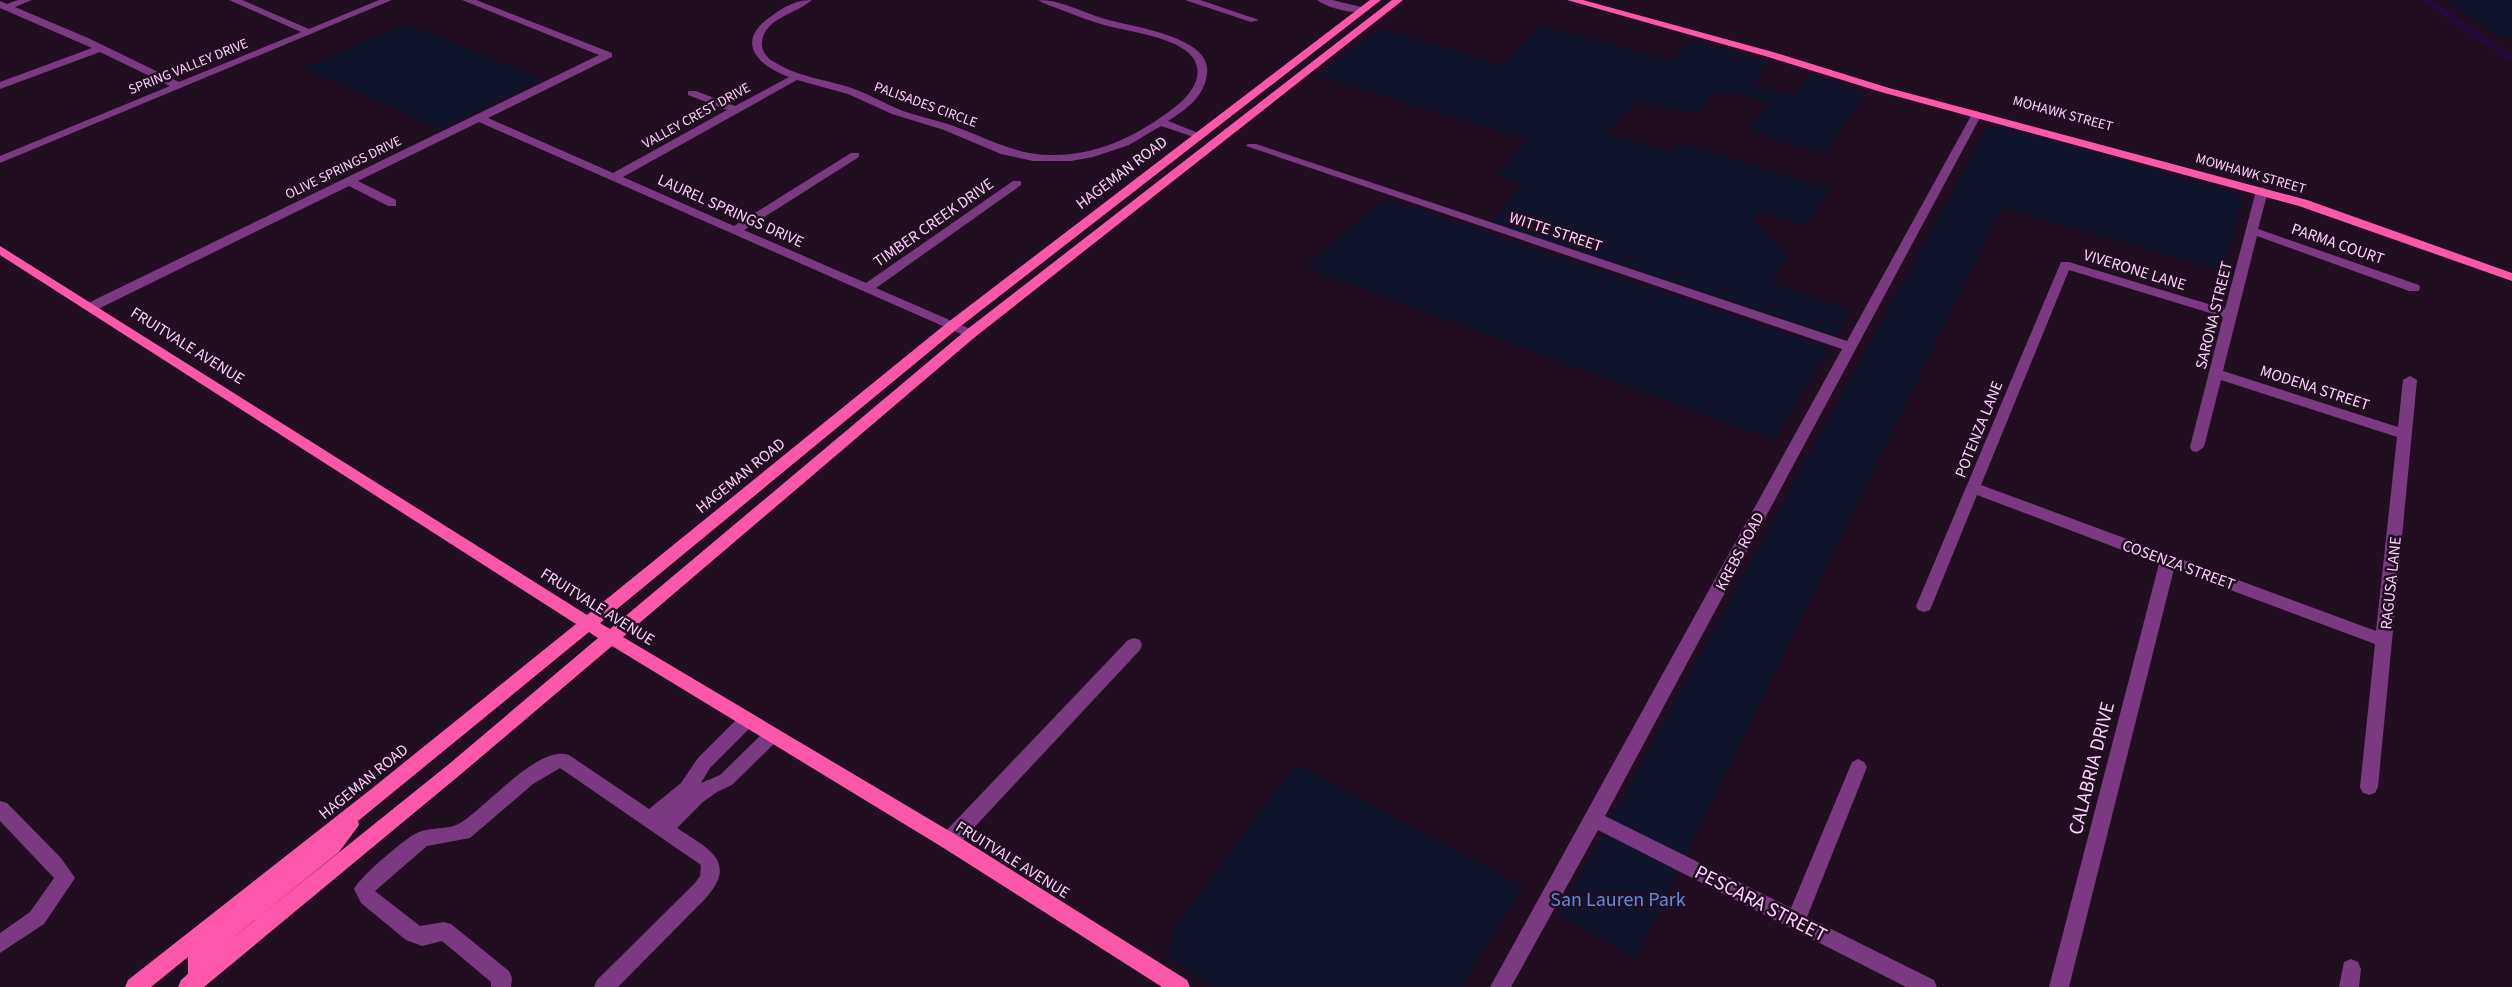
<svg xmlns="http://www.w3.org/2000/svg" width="2512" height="987" viewBox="0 0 2512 987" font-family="'Source Sans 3',sans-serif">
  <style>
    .green { fill: #11152b }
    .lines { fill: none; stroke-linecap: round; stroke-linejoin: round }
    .canal { fill: #250a3e; fill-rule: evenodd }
    .minor { fill: #7a3980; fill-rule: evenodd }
    .major { fill: #fd57a9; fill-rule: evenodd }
    .labels { text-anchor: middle; stroke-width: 5; stroke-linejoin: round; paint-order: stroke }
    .far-street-label { font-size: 14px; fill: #fecffe; stroke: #210e20 }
    .street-label { font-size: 16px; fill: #fecffe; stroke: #210e20 }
    .near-street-label { font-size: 20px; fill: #fecffe; stroke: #210e20 }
    .near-park-label { font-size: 20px; fill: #5c8cdd; stroke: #210e20 }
  </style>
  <rect width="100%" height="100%" fill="#210e20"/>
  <!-- green -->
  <g class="green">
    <path d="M2447 0H2512V39L2499 36Z"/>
    <path d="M406 24 541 79 439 129 303 68Z"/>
    <path d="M1542 26 1673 61 1691 40 1769 62 1752 84 1795 96 1811 74 1866 93 1825 154 1771 139 1750 128 1769 103 1739 94H1713L1697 115 1637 101 1607 133 1671 152 1679 143 1831 189 1807 226 1760 212 1754 220 1788 256 1771 282 1851 310 1836 337 1490 223 1523 185 1497 176 1528 140 1318 76 1378 28 1501 65Z"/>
    <path d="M1999 126 2232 192 2243 199 2223 271 2002 208 1636 959 1559 916 1987 128Z"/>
    <path d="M1385 198 1824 346 1828 351 1775 441 1305 268Z"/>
    <path d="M1296 764 1524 887 1462 987H1215L1168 958 1175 928Z"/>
  </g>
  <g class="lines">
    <!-- canal -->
    <path class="canal" d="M2421 0H2431L2512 56V63Z"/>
    <!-- minor -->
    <g class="minor">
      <path d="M18 0H32L15 7 88 38 179 82 301 32 229 0H242L309 29 379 0H392L0 163V156L170 86 100 52 0 89V82L92 48 0 8V1L7 4Z"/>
      <path d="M462 0H476L612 53V57L488 118 613 173 727 110 688 95V91H696L735 106 789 77C754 64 735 40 773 15 785 6 797 0 812 0 798 13 764 18 762 42 761 52 768 59 776 63 800 78 831 80 857 90 873 96 887 105 903 111 921 117 941 121 959 128 991 140 1019 156 1054 155 1101 155 1145 132 1181 102 1193 91 1204 74 1193 58 1178 36 1126 32 1101 24 1087 20 1073 14 1059 9 1052 6 1044 4 1038 0 1063 0 1085 14 1109 20 1133 27 1212 37 1207 73 1205 96 1187 109 1168 121L1206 136 1200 139 1161 126 1129 145 1093 157 1071 161H1033L1001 154 944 130 892 114 848 94 797 80 623 177 734 226 851 153H859V157L744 230 866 283 1013 181H1021V185L876 288 975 331 977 334 975 337 970 338 479 122 358 181 396 200V206H388L349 186 96 310H86L85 307 86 304 599 55Z"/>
      <path d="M1185 0H1200L1259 20 1251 22Z"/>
      <path d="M1317 0H1332L1370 9C1358 17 1328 8 1317 0Z"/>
      <path d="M1977 111 1982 114 1605 816 1791 908 1852 762 1858 759 1864 762 1867 767 1807 917 1934 980 1937 987H1906L1598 830 1511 987H1490L1842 349 1246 146 1248 144H1256L1847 341 1972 114Z"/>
      <path d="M2262 187 2268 191 2258 229 2419 285 2420 288 2419 291H2409L2257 236 2223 371 2398 427 2403 380 2410 376 2417 380 2378 787 2375 793 2369 795 2363 793 2360 787 2375 644 2174 569 2069 987H2049L2159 564 1977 495 1930 610 1924 612 1918 610 1916 606 2061 262H2069L2225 309 2256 191ZM2069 270 2223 317 2190 447 2192 451 2197 452 2204 447 2221 380 2397 437 2376 631 1981 485Z"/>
      <path d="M1134 638 1140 640 1142 645 1140 650 956 847 949 849 942 847 940 841 942 835 1128 640Z"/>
      <path d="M747 713 753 715 756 720 753 725 710 768 701 783 720 775 766 730 772 728 778 730 781 735 778 740 732 785 717 792 703 802 677 828C708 849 739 861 705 899L618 987H594L597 980 695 883 700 876 701 865 560 768 533 784 470 838 427 846 375 891 420 926 444 922 451 924 509 971 512 978 511 987H491V982L442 941 422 946 406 940 361 903 354 889C360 877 407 836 419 832 432 827 449 830 460 823 486 808 538 744 569 755L649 809 681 783 698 758 741 715Z"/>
      <path d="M0 801 7 803 61 858 75 878 44 924 0 953V933L30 912 54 878 0 821Z"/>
      <path d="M2351 959 2358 962 2361 969 2359 987H2339L2344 962Z"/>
    </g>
    <!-- major -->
    <g class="major">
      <path d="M1370 0H1381L957 329 600 623 610 629 965 331 1392 0H1403L975 337 623 637 956 835 1187 980 1190 987H1162L942 847 612 646 461 774 204 987H178L181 980 188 974V957L151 987H125L128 980 370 790 576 624 0 255V246L587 615 947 323ZM589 632 598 638 449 764 224 945 339 852 359 825 358 821Z"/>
      <path d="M1567 0H1583L1773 52 1889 88 2307 200 2512 273V281L2299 206 1881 92 1765 56Z"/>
    </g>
  </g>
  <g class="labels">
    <!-- far-street labels -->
    <g class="far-street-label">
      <text transform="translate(188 66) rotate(-22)" y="5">SPRING VALLEY DRIVE</text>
      <text transform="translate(926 104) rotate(20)" y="5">PALISADES CIRCLE</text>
      <text transform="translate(2063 113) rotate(15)" y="5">MOHAWK STREET</text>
      <text transform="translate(696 115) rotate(-29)" y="5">VALLEY CREST DRIVE</text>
      <text transform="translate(343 167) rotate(-26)" y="5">OLIVE SPRINGS DRIVE</text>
      <text transform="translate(2251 173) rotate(16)" y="5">MOWHAWK STREET</text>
    </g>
    <!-- street labels -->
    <g class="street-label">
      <text transform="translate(1121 172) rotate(-37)" y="6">HAGEMAN ROAD</text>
      <text transform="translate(731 210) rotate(24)" y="6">LAUREL SPRINGS DRIVE</text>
      <text transform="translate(933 222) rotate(-35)" y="6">TIMBER CREEK DRIVE</text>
      <text transform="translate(1556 231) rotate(18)" y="6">WITTE STREET</text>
      <text transform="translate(2338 243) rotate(19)" y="6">PARMA COURT</text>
      <text transform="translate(2135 269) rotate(17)" y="6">VIVERONE LANE</text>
      <text transform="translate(2213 315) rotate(-76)" y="6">SARONA STREET</text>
      <text transform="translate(188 345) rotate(32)" y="6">FRUITVALE AVENUE</text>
      <text transform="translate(2315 387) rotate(18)" y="6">MODENA STREET</text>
      <text transform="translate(1978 429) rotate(-68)" y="6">POTENZA LANE</text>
      <text transform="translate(740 475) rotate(-39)" y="6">HAGEMAN ROAD</text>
      <text transform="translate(1739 551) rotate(-62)" y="6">KREBS ROAD</text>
      <text transform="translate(2179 564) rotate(20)" y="6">COSENZA STREET</text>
      <text transform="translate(2390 583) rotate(-84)" y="6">RAGUSA LANE</text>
      <text transform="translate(598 606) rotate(32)" y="6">FRUITVALE AVENUE</text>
      <text transform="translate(363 781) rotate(-39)" y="6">HAGEMAN ROAD</text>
      <text transform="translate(1013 859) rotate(32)" y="6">FRUITVALE AVENUE</text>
    </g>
    <!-- near-street labels -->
    <g class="near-street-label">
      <text transform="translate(2091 768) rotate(-76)" y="7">CALABRIA DRIVE</text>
      <text transform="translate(1761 903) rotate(27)" y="7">PESCARA STREET</text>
    </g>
    <!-- near-park labels -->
    <g class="near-park-label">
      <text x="1618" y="906">San Lauren Park</text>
    </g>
  </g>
</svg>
